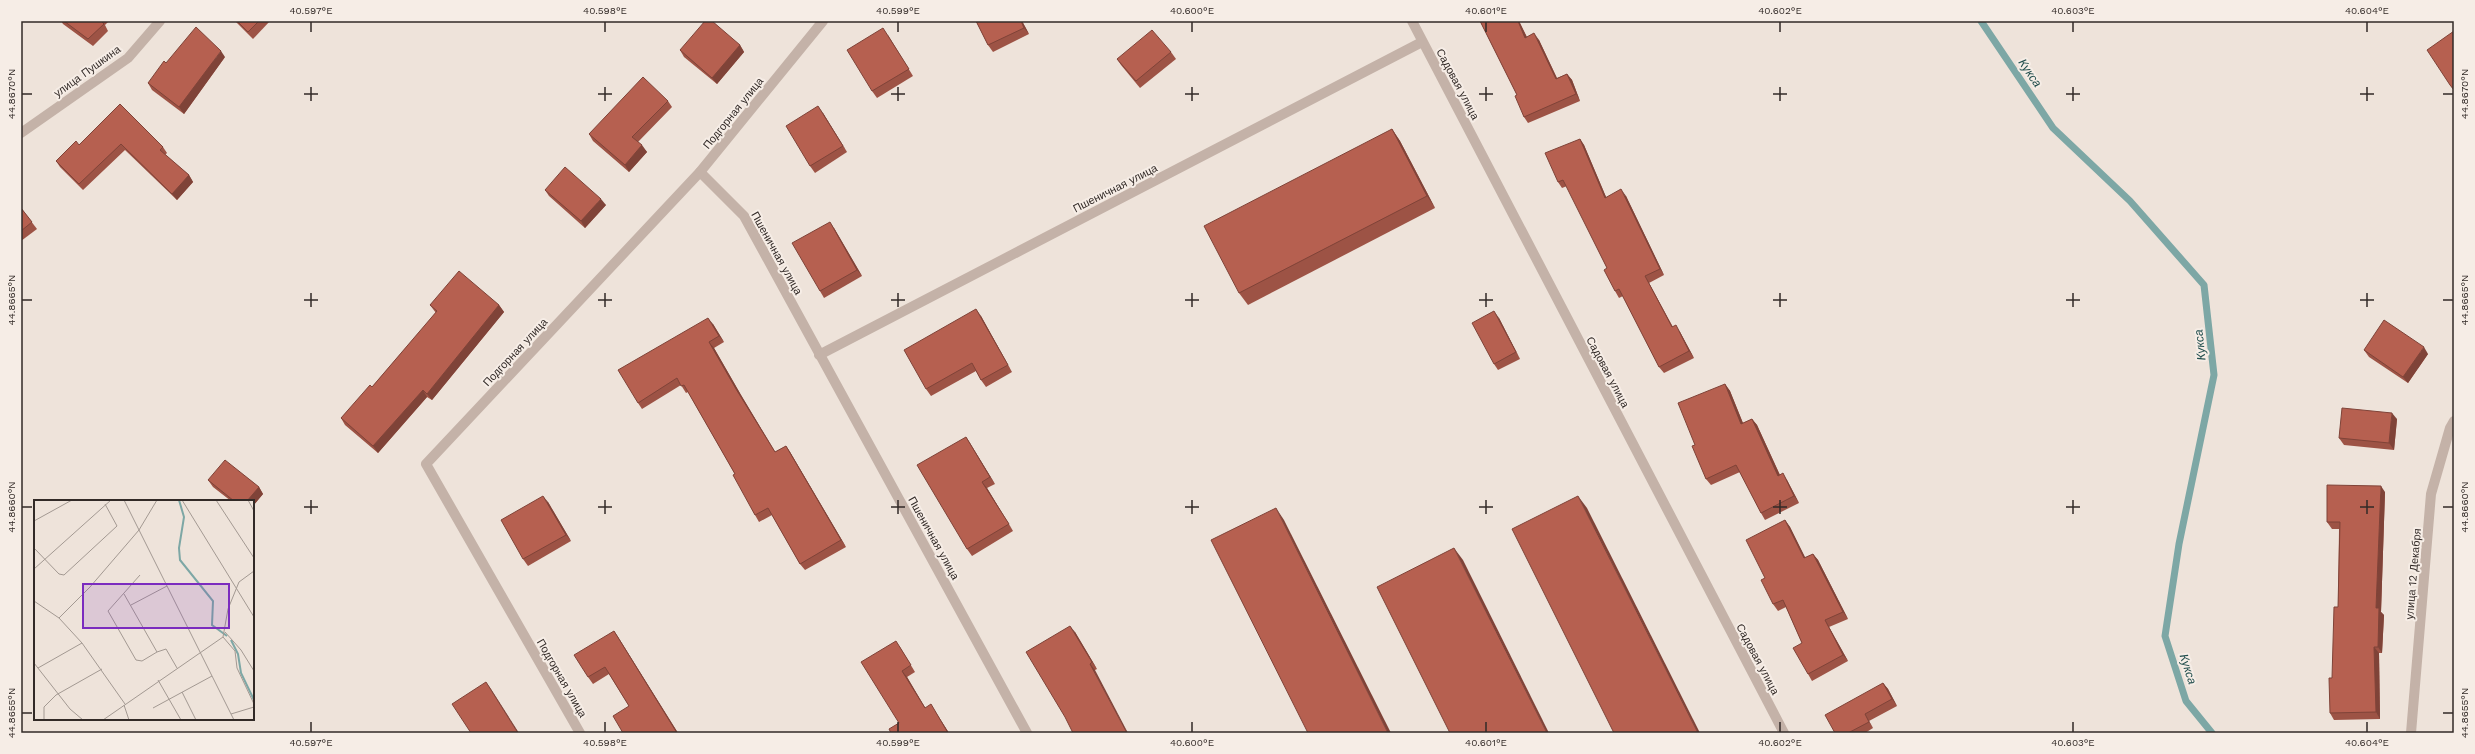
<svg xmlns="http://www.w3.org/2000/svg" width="2475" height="754" viewBox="0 0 2475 754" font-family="'Work Sans',sans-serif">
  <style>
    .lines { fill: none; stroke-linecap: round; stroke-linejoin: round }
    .stream { stroke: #7da7a5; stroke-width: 7 }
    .street { stroke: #c4b2a8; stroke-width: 10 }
    .wall { fill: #9d5345 }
    .shaded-wall { fill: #7f4338 }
    .building { fill: #b66050; stroke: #7f4338 }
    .ticks { fill: none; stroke: #322a27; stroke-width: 1.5 }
    .labels { text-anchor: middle; stroke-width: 4; stroke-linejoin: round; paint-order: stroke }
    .street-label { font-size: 11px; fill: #322a27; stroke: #f6ede6 }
    .water-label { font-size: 12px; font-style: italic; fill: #224e4d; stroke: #f6ede6 }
    .inset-river { fill: none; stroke: #7da7a5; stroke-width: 2 }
    .inset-road { fill: none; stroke: #a39992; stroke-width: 1 }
    .view { fill: #7b2cbf; fill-opacity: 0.15; stroke: #7b2cbf; stroke-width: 2 }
    .inset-edge { fill: none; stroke: #322a27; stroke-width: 2 }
    .neatline { fill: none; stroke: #322a27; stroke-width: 1.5 }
    .ticks-label { font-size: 10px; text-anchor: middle; fill: #322a27 }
  </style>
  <rect width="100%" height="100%" fill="#eee3da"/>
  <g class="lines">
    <!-- stream -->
    <path class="stream" d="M1981 21 2053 128 2130 201 2204 285 2214 375 2179 544 2165 636 2186 701 2212 733"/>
    <!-- street -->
    <g class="street">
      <path d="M1412 21 1784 733"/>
      <path d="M21 133 128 58 160 21"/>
      <path d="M700 172 744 216 1027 733"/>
      <path d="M819 355 1422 42"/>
      <path d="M580 733 426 464 700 172 823 21"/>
      <path d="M2411 733 2431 494 2450 428 2454 421"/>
    </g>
  </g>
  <!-- wall -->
  <g class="wall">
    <path d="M61 21H109L105 25 108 31 93 46 63 24Z"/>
    <path d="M235 21H270L253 39Z"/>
    <path d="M976 21H1022L1029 34 993 52 988 45Z"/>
    <path d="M1480 21H1519L1527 37 1539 40 1557 78 1567 74 1572 80 1580 101 1528 123 1524 117 1517 95Z"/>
    <path d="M888 35 913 76 877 98 872 91Z"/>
    <path d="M740 45 744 52 717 84 684 57 680 50Z"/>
    <path d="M1171 52 1176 59 1140 88 1121 65 1117 59Z"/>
    <path d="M225 57 184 114 152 90 148 83Z"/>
    <path d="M668 101 672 107 638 142 647 152 629 172 593 141 589 134Z"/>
    <path d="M120 104 163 147 167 153 165 155 189 175 193 182 177 200 125 150 83 190 60 167 56 161 79 145Z"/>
    <path d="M823 113 847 152 815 173 810 166Z"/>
    <path d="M1392 129 1400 141 1435 208 1248 305 1239 293Z"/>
    <path d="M1580 139 1584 145 1606 197 1626 196 1664 275 1649 283 1673 327 1680 332 1694 358 1664 373 1659 367 1623 296 1619 298 1615 291 1607 268 1567 186 1562 188 1558 182Z"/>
    <path d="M545 190 606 205 585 228 549 196Z"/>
    <path d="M21 208 37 229 21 241Z"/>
    <path d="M834 228 862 276 824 298 820 291Z"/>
    <path d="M430 305H499L504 312 432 400 427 397 378 453 345 425 341 418 372 387 436 313Z"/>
    <path d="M981 316 1012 372 986 387 981 380 976 371 931 396 926 389Z"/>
    <path d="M1499 318 1520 359 1498 370 1494 364Z"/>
    <path d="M713 324 724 342 714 348 741 395 775 452 786 446 790 452 846 547 805 570 800 564 772 515 759 522 755 515 735 474 688 392 686 393 681 385 642 409 638 403Z"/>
    <path d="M2364 350 2428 354 2408 383 2369 357Z"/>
    <path d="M1725 384 1730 391 1743 423 1752 419 1757 425 1780 475 1787 480 1799 503 1765 520 1761 513 1740 472 1711 485 1706 479 1695 445Z"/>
    <path d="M2397 419 2394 450 2344 445 2339 438Z"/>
    <path d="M966 437 995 484 987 488 1013 531 972 556 967 549Z"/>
    <path d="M208 480 259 487 263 494 253 506V501H231L213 487Z"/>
    <path d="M2385 492 2381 612 2384 615 2382 653H2379L2380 719 2334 720 2330 713 2338 607 2339 529H2332L2327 522Z"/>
    <path d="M548 502 571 541 528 566 523 559Z"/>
    <path d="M1785 520 1790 527 1805 558 1813 554 1818 560 1848 619 1829 627 1848 661 1812 681 1808 674 1802 643 1786 607 1778 611 1773 604 1765 578Z"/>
    <path d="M614 631 618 637 678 733H623L629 706 609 674 593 684 588 677Z"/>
    <path d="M1075 632 1097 669 1095 670 1073 733Z"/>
    <path d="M900 647 915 672 907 677 925 708 935 711 949 733H891L899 723Z"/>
    <path d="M1883 683 1888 689 1897 706 1869 721 1873 728 1865 733H1835Z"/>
  </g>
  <!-- shaded-wall -->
  <g class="shaded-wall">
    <path d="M1021 21H1022L1029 34 1024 28Z"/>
    <path d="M1518 21H1519L1530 44 1525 38Z"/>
    <path d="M1534 33 1539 40 1560 85 1556 79Z"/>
    <path d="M740 45 744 52 717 84 712 78Z"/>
    <path d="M221 51 225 57 184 114 179 107Z"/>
    <path d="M1567 74 1572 80 1580 101 1576 94Z"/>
    <path d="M818 106 823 113 847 152 843 146Z"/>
    <path d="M1392 129 1400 141 1435 208 1427 196Z"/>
    <path d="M1580 139 1584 145 1609 204 1605 198Z"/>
    <path d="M642 145 647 152 629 172 625 165Z"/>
    <path d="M189 175 193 182 177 200 172 194Z"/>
    <path d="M1621 189 1626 196 1664 275 1660 269Z"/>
    <path d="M601 199 606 205 585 228 581 221Z"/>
    <path d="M830 222 834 228 862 276 857 270Z"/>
    <path d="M1645 276 1649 283 1676 334 1672 327Z"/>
    <path d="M499 305 504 312 432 400 427 394Z"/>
    <path d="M976 309 981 316 1012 372Z"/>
    <path d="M1494 311 1499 318 1520 359 1516 352Z"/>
    <path d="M708 318 713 324 724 342 719 336Z"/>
    <path d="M1676 325 1680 332 1694 358 1689 351Z"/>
    <path d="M709 342 714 348 741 395 779 458 736 389Z"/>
    <path d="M2424 347 2428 354 2408 383 2403 377Z"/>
    <path d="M1725 384 1730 391 1746 431 1741 424Z"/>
    <path d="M423 390 427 397 378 453 373 446Z"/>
    <path d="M2392 413 2397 419 2394 450 2389 443Z"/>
    <path d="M1752 419 1757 425 1783 482 1778 476Z"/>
    <path d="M966 437 970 443 995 484 990 477Z"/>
    <path d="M786 446 790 452 846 547 841 540Z"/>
    <path d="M1783 473 1787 480 1799 503 1794 496Z"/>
    <path d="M982 482 987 488 1013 531 1009 524Z"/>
    <path d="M2381 486 2385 492 2381 612 2384 615 2382 653 2378 647 2376 608Z"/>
    <path d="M259 487 263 494 253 506V501H247Z"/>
    <path d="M543 496 548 502 571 541 566 535Z"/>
    <path d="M1578 496 1587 508 1700 733H1698Z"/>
    <path d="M1276 508 1284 520 1391 733H1388Z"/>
    <path d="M1785 520 1790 527 1809 565 1804 558Z"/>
    <path d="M1454 548 1463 560 1549 733H1547Z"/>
    <path d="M1813 554 1818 560 1848 619 1843 612Z"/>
    <path d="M1825 620 1829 627 1848 661 1843 655Z"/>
    <path d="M1070 626 1075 632 1097 669 1092 662Z"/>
    <path d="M614 631 618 637 678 733H677Z"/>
    <path d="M2374 647 2379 653 2380 719 2376 712Z"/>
    <path d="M1090 664 1095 670 1128 733H1127Z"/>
    <path d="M902 671 907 677 929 714 925 708Z"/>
    <path d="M486 682 491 689 519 733H518Z"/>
    <path d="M1883 683 1888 689 1897 706 1892 699Z"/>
    <path d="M931 704 935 711 949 733H948Z"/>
    <path d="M1865 714 1873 728 1869 722Z"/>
  </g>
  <!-- building -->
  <g class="building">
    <path d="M64 21H101L104 24 88 39Z"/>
    <path d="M237 21H259L248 32Z"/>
    <path d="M705 21H712L740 45 712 78 680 50Z"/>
    <path d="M976 21H1021L1024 28 988 45Z"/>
    <path d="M1480 21H1518L1525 38 1534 33 1556 79 1567 74 1576 94 1524 117 1515 96 1517 95Z"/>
    <path d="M196 27 221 51 179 107 148 83 164 61 166 63Z"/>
    <path d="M883 28 909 69 872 91 847 50Z"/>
    <path d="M1152 30 1171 52 1136 81 1117 59Z"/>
    <path d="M2454 31V90L2450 85 2427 50Z"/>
    <path d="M643 77 668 101 632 137 642 145 625 165 589 134Z"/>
    <path d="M120 104 163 147 160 150 189 175 172 194 121 144 79 184 56 161 76 141 79 145Z"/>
    <path d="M818 106 843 146 810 166 786 126Z"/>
    <path d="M1392 129 1427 196 1239 293 1204 226Z"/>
    <path d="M1580 139 1605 198 1621 189 1660 269 1645 276 1672 327 1676 325 1689 351 1659 367 1619 289 1615 291 1604 270 1607 268 1563 180 1558 182 1545 153Z"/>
    <path d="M565 167 601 199 581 221 545 190Z"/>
    <path d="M21 208 32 222 21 231Z"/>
    <path d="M830 222 857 270 820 291 792 243Z"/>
    <path d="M459 271 499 305 427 394 423 390 373 446 341 418 370 385 372 387 437 311 430 305Z"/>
    <path d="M976 309 1008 365 981 380 972 363 926 389 904 350Z"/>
    <path d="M1494 311 1516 352 1494 364 1472 323Z"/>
    <path d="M708 318 719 336 709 342 736 389 775 452 786 446 841 540 800 564 768 508 755 515 733 475 735 474 684 385 681 386 677 378 638 403 618 370Z"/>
    <path d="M2384 320 2424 347 2403 377 2364 350Z"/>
    <path d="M1725 384 1741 424 1752 419 1778 476 1783 473 1794 496 1761 513 1736 465 1706 479 1692 446 1695 445 1678 403Z"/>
    <path d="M2342 408 2392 413 2389 443 2339 438Z"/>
    <path d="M966 437 990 477 982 482 1009 524 967 549 917 465Z"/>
    <path d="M225 460 259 487 247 501H234L208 480Z"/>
    <path d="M2327 485 2381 486 2376 608H2379L2378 647H2374L2376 712 2330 713 2329 678H2332L2334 607H2338L2340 522H2327Z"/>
    <path d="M543 496 566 535 523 559 501 520Z"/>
    <path d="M1578 496 1698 733H1614L1512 529Z"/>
    <path d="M1276 508 1388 733H1308L1211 540Z"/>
    <path d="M1785 520 1804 558 1813 554 1843 612 1825 620 1843 655 1808 674 1793 648 1802 643 1783 600 1773 604 1761 580 1765 578 1746 540Z"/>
    <path d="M1454 548 1547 733H1450L1377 587Z"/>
    <path d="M1070 626 1092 662 1090 664 1127 733H1073L1065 717 1026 652Z"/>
    <path d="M614 631 677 733H623L613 716 629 706 605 667 588 677 574 655Z"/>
    <path d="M896 641 911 665 902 671 925 708 931 704 948 733H891L889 729 899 723 861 662Z"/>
    <path d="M486 682 518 733H471L452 704Z"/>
    <path d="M1883 683 1892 699 1865 714 1869 722 1848 733H1835L1825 715Z"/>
  </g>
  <!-- ticks -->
  <path class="ticks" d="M311 22V32M605 22V32M898 22V32M1192 22V32M1486 22V32M1780 22V32M2073 22V32M2367 22V32M311 87V101M605 87V101M898 87V101M1192 87V101M1486 87V101M1780 87V101M2073 87V101M2367 87V101M22 94H32M304 94H318M598 94H612M891 94H905M1185 94H1199M1479 94H1493M1773 94H1787M2066 94H2080M2360 94H2374M2443 94H2453M311 293V307M605 293V307M898 293V307M1192 293V307M1486 293V307M1780 293V307M2073 293V307M2367 293V307M22 300H32M304 300H318M598 300H612M891 300H905M1185 300H1199M1479 300H1493M1773 300H1787M2066 300H2080M2360 300H2374M2443 300H2453M311 500V514M605 500V514M898 500V514M1192 500V514M1486 500V514M1780 500V514M2073 500V514M2367 500V514M22 507H32M304 507H318M598 507H612M891 507H905M1185 507H1199M1479 507H1493M1773 507H1787M2066 507H2080M2360 507H2374M2443 507H2453M22 713H32M2443 713H2453M311 722V732M605 722V732M898 722V732M1192 722V732M1486 722V732M1780 722V732M2073 722V732M2367 722V732"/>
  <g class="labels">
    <!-- street labels -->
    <g class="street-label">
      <text transform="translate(87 71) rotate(-36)" y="4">улица Пушкина</text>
      <text transform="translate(1458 84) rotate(62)" y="4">Садовая улица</text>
      <text transform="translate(733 113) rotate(-51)" y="4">Подгорная улица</text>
      <text transform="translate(1115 188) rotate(-27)" y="4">Пшеничная улица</text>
      <text transform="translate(777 253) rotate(61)" y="4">Пшеничная улица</text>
      <text transform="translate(515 352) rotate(-47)" y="4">Подгорная улица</text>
      <text transform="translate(1608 372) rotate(62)" y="4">Садовая улица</text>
      <text transform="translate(934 538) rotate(61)" y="4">Пшеничная улица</text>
      <text transform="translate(2413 574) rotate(-85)" y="4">улица 12 Декабря</text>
      <text transform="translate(1758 659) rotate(62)" y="4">Садовая улица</text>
      <text transform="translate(562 678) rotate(60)" y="4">Подгорная улица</text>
    </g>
    <!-- water labels -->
    <g class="water-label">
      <text transform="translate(2030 73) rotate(56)" y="4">Кукса</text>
      <text transform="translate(2200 345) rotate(-96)" y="4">Кукса</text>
      <text transform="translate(2188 669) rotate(72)" y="4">Кукса</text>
    </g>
  </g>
  <!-- overview -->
  <g transform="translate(34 500)">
    <rect width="220" height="220" fill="#eee3da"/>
    <path class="inset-river" d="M145 0 150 17 145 48 146 60 179 101 178 125 193 136M197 140 204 154 207 173 220 200"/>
    <path class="inset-road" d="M90 0 200 220M148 0 220 117M182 0 220 58M214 0 220 11M0 21 38 0M0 48 25 74 30 75 83 26 71 4M0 69 77 0M106 75 74 111 102 160 108 161 123 152M90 94 123 152 132 149 143 168M0 101 25 118 48 143 91 204M97 105 133 86M25 118 56 87 105 30 123 0M191 132 207 150 220 171M189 137 201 151 203 168 220 204M0 163 36 209 49 220M4 168 48 143M124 180 147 220M148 192 162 220M90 205 95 220M119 208 178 176M197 214 220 207M10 220V207L22 195 68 169M69 220 189 137 194 109 205 82 220 71"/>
    <path class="view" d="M49 84H195V128H49Z"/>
    <rect width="220" height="220" class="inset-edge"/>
  </g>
  <!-- border -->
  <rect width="2475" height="754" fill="none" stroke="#f6ede6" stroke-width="44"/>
  <rect x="22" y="22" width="2431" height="710" class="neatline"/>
  <g class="ticks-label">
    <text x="311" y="14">40.597°E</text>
    <text x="605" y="14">40.598°E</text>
    <text x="898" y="14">40.599°E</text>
    <text x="1192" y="14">40.600°E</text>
    <text x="1486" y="14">40.601°E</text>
    <text x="1780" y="14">40.602°E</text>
    <text x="2073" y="14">40.603°E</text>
    <text x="2367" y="14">40.604°E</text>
    <text transform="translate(11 94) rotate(-90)" y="4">44.8670°N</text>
    <text transform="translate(2464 94) rotate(-90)" y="4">44.8670°N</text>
    <text transform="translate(11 300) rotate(-90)" y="4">44.8665°N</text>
    <text transform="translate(2464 300) rotate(-90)" y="4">44.8665°N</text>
    <text transform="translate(11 507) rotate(-90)" y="4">44.8660°N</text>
    <text transform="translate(2464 507) rotate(-90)" y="4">44.8660°N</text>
    <text transform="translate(11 713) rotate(-90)" y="4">44.8655°N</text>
    <text transform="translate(2464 713) rotate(-90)" y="4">44.8655°N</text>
    <text x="311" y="746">40.597°E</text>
    <text x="605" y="746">40.598°E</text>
    <text x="898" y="746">40.599°E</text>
    <text x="1192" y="746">40.600°E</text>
    <text x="1486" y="746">40.601°E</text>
    <text x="1780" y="746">40.602°E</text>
    <text x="2073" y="746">40.603°E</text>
    <text x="2367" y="746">40.604°E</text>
  </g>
</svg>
